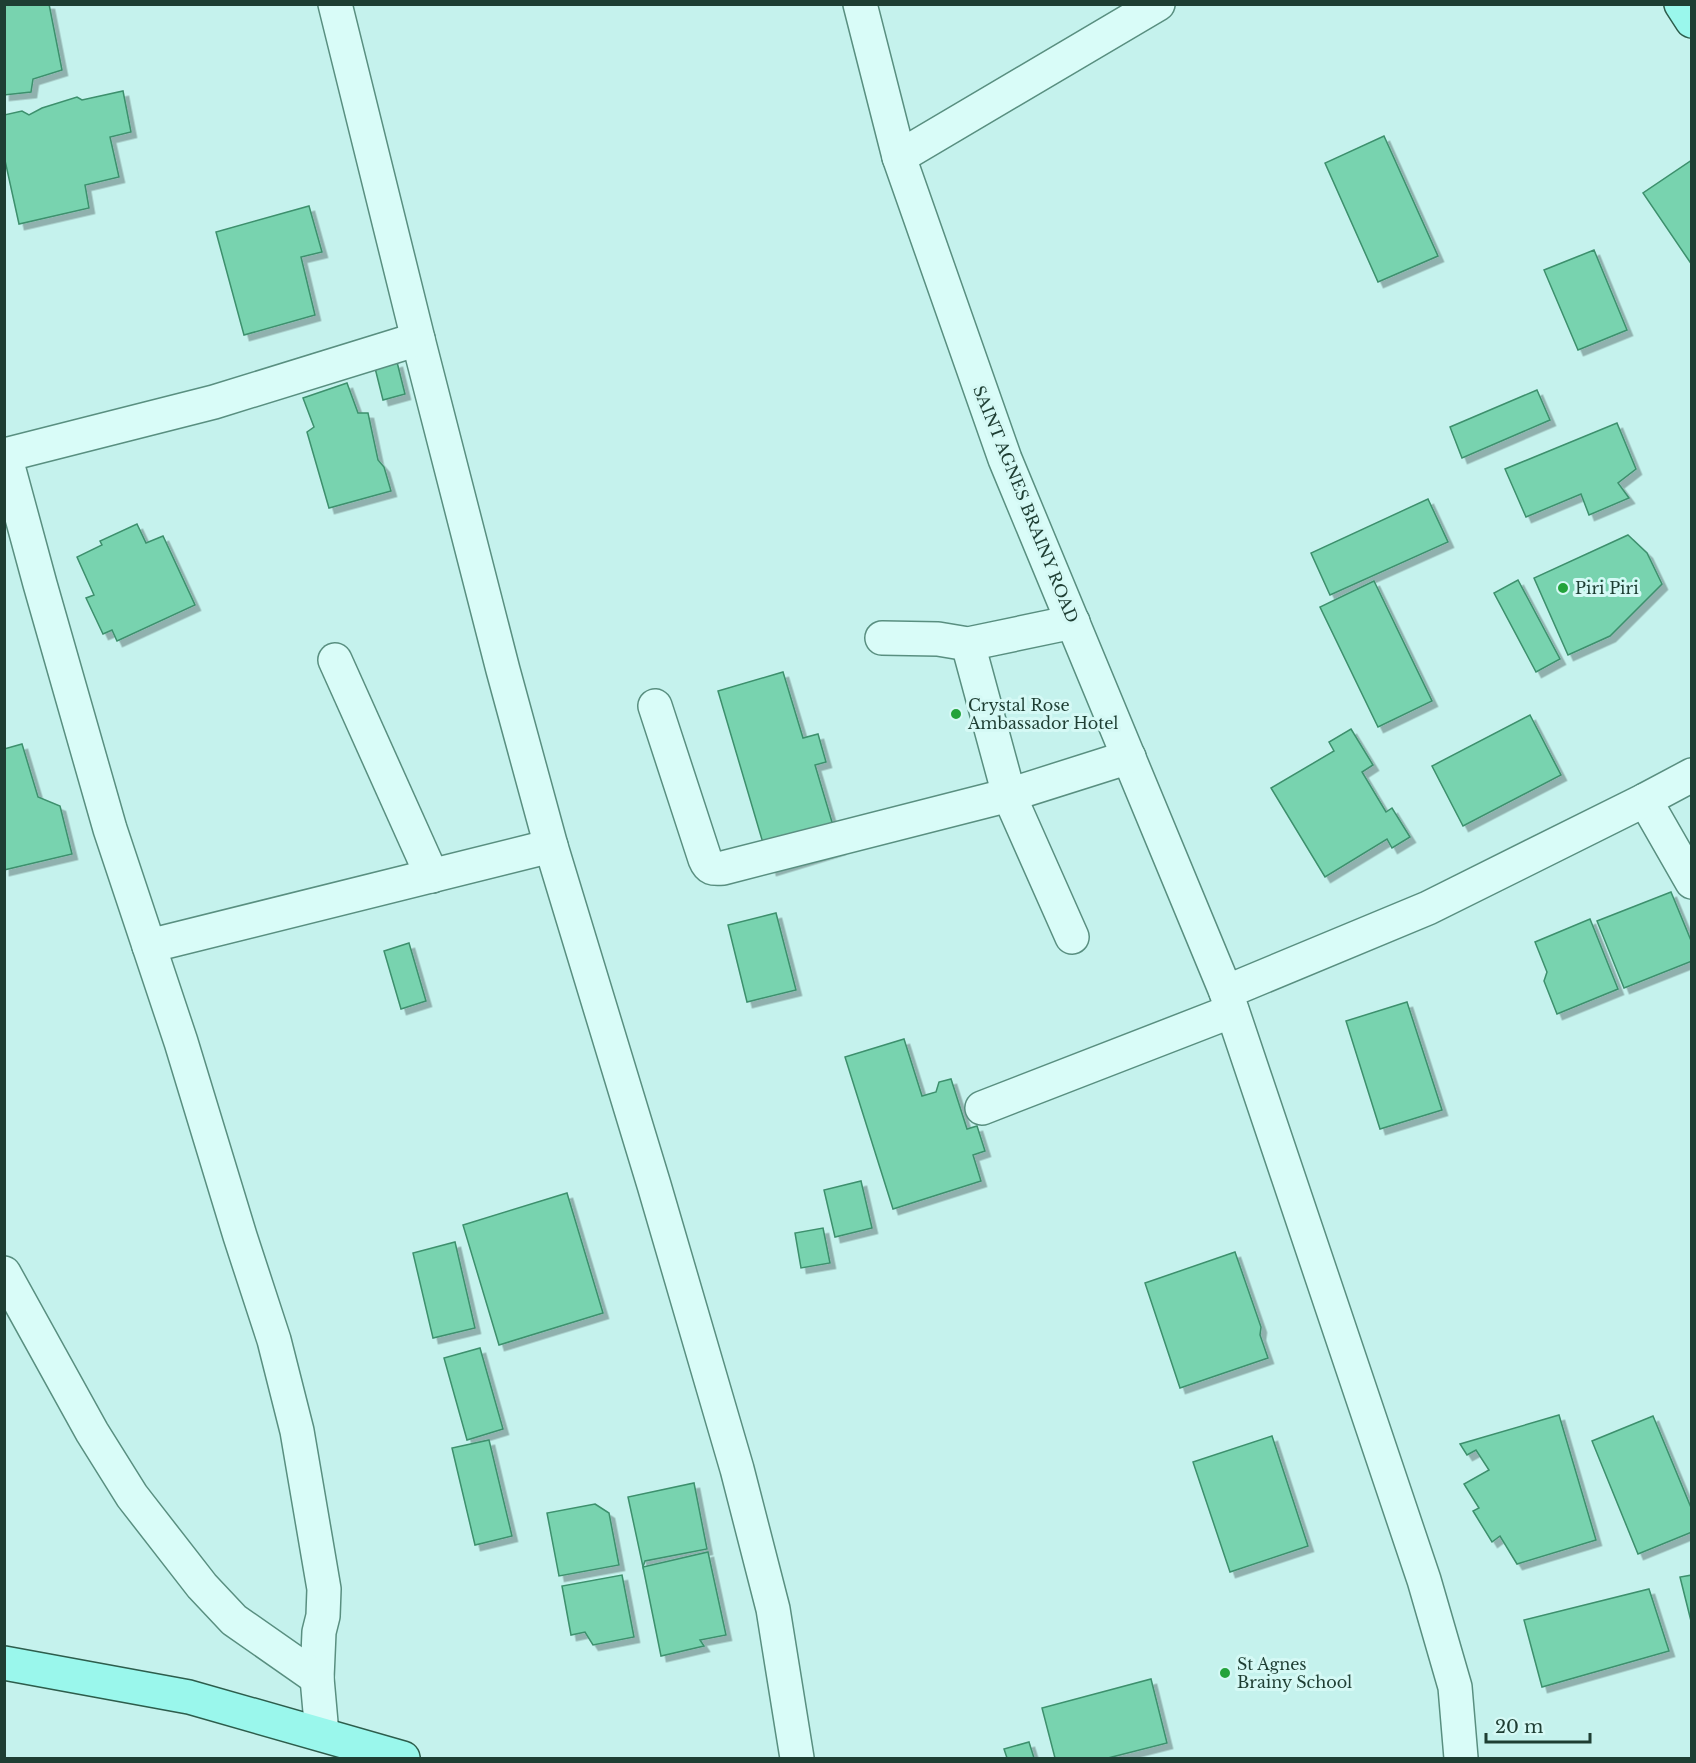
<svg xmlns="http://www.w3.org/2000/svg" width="1696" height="1763" viewBox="0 0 1696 1763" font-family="'Libre Baskerville',serif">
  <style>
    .building { fill: #78d3af; stroke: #3d906d; stroke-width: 1.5; filter: url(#shadow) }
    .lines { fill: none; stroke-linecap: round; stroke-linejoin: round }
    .minor-casing { stroke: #598f80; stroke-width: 36 }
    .major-casing { stroke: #2d5d4c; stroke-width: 36 }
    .minor { stroke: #d9fcf8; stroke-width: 33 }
    .major { stroke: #9af7ec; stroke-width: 33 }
    .poi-dot { fill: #23a33b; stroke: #d5f9f5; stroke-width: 2 }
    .labels { text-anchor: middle; stroke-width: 6; stroke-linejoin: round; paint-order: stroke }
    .street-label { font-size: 16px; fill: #1e3e33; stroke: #d5f9f5 }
    .poi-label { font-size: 16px; fill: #1e3e33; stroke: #d5f9f5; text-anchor: start }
  </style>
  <defs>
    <filter id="shadow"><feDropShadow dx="5.5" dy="5.5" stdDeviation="0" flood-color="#0004"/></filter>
  </defs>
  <rect width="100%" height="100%" fill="#c5f2ed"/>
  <!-- building -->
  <g class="building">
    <path d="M4 4H49L62 70 33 79 31 92 4 95Z"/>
    <path d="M123 91 131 132 110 137 119 177 85 185 89 208 19 224 4 156V115L22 111 29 115 42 108 77 97 82 100Z"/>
    <path d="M1384 136 1438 256 1378 282 1325 163Z"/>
    <path d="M1692 160V265L1643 193Z"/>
    <path d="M309 206 322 252 301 257 315 315 244 335 216 232Z"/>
    <path d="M1594 250 1627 330 1578 350 1544 270Z"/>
    <path d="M397 362 405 394 383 400 375 368Z"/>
    <path d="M347 383 358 413H368L378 460 384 467 391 491 329 508 307 432 314 427 303 398Z"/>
    <path d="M1537 390 1550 420 1462 458 1450 427Z"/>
    <path d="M1617 423 1636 469 1618 483 1629 498 1589 515 1581 494 1526 517 1505 469Z"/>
    <path d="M1428 499 1448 542 1330 595 1311 553Z"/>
    <path d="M137 524 146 543 163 536 195 605 117 641 112 630 103 634 86 598 94 595 77 557 102 545 100 541Z"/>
    <path d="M1628 535 1647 553 1662 584 1610 636 1568 655 1534 578Z"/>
    <path d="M1518 580 1560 659 1536 672 1494 593Z"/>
    <path d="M1374 581 1432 701 1378 727 1320 607Z"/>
    <path d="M783 672 803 738 818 734 826 762 815 765 840 849 771 870 718 691Z"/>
    <path d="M1530 715 1561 775 1463 826 1432 766Z"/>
    <path d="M1351 729 1373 765 1362 772 1386 812 1392 808 1410 837 1392 848 1387 839 1325 877 1271 788 1334 751 1329 742Z"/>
    <path d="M22 744 38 797 60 806 72 854 4 870V749Z"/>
    <path d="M1671 892 1692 943V961L1624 988 1597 921Z"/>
    <path d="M776 913 796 990 747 1002 728 925Z"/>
    <path d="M1590 919 1618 989 1557 1014 1544 981 1547 972 1535 942Z"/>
    <path d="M409 943 426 1001 401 1009 384 951Z"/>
    <path d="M1407 1002 1442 1110 1380 1129 1346 1021Z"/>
    <path d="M904 1039 922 1096 936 1092 939 1082 951 1079 967 1129 977 1126 985 1151 973 1155 981 1181 893 1209 845 1057Z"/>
    <path d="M861 1181 872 1228 835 1237 824 1190Z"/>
    <path d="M567 1193 603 1313 499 1345 463 1225Z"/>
    <path d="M823 1228 830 1263 801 1268 795 1233Z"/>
    <path d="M455 1242 475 1328 433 1338 413 1253Z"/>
    <path d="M1235 1252 1261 1327 1260 1335 1268 1358 1180 1388 1145 1283Z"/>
    <path d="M480 1348 503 1429 467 1440 444 1358Z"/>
    <path d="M1559 1415 1596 1540 1517 1564 1500 1536 1492 1542 1473 1511 1479 1508 1464 1484 1489 1470 1476 1450 1467 1455 1460 1444Z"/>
    <path d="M1653 1416 1692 1510V1532L1638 1554 1592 1441Z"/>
    <path d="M1272 1436 1308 1546 1230 1572 1193 1462Z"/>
    <path d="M489 1440 512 1536 475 1545 452 1448Z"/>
    <path d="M694 1483 707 1549 645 1561 643 1567 628 1497Z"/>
    <path d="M595 1504 609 1513 619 1565 559 1576 547 1513Z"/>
    <path d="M708 1552 726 1635 700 1640 704 1646 661 1656 643 1567Z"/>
    <path d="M622 1575 634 1637 593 1645 585 1632 571 1635 562 1586Z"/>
    <path d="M1692 1575V1625L1680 1577Z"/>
    <path d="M1649 1589 1669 1651 1542 1687 1524 1620Z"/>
    <path d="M1151 1679 1167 1743 1108 1758H1055L1042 1708Z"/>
    <path d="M1029 1742 1034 1758H1007L1004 1749Z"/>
  </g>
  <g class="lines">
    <!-- minor casing -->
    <g class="minor-casing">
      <g id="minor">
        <path d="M335 4 418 339 503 670 551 846 654 1185 737 1469 773 1609 797 1758"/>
        <path d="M860 4 899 157 1005 459 1226 992"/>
        <path d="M899 157 1158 4"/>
        <path d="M4 454 5 455 214 402 418 339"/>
        <path d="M5 455 40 584 110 829 181 1042 240 1236 274 1340 297 1431 324 1589 323 1616 319 1632 317 1678 322 1734"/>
        <path d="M882 638 938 639 968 644 1073 622"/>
        <path d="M968 644 1009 795 1072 937"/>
        <path d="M335 660 432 876"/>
        <path d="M655 706 705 859C709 869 713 869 723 868L1009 795 1129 757"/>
        <path d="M1645 800 1692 882"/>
        <path d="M149 946 551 846"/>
        <path d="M982 1108 1232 1011"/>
        <path d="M4 1273 92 1432 132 1496 202 1586 234 1620 317 1678"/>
        <path d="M1461 1758 1455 1687 1424 1580 1226 992 1428 908 1645 800 1692 775"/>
      </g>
    </g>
    <!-- major casing -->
    <g class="major-casing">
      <g id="major">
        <path d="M1681 4 1692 21"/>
        <path d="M4 1663 189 1697 403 1758"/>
      </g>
    </g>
    <!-- minor -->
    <use href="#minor" class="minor"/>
    <!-- major -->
    <use href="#major" class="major"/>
  </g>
  <!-- markers -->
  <g class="poi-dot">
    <circle cx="1563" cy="588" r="6"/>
    <circle cx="956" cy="714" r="6"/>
    <circle cx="1225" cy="1673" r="6"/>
  </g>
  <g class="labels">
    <!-- street labels -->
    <g class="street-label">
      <text transform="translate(1026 504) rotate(68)" y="6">SAINT AGNES BRAINY ROAD</text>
    </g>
    <!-- poi labels -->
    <g class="poi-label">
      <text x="1575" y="594">Piri Piri</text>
      <text x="968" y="711">Crystal Rose<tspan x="968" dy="18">Ambassador Hotel</tspan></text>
      <text x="1237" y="1670">St Agnes<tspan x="1237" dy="18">Brainy School</tspan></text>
    </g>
  </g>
  <!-- border -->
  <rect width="1696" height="1763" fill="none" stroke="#1e3e33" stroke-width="12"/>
  <!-- scale -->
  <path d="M1486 1733v9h104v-9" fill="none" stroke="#1e3e33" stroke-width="3"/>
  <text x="1495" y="1733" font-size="18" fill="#1e3e33" stroke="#d5f9f5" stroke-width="4.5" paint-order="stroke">20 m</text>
</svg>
